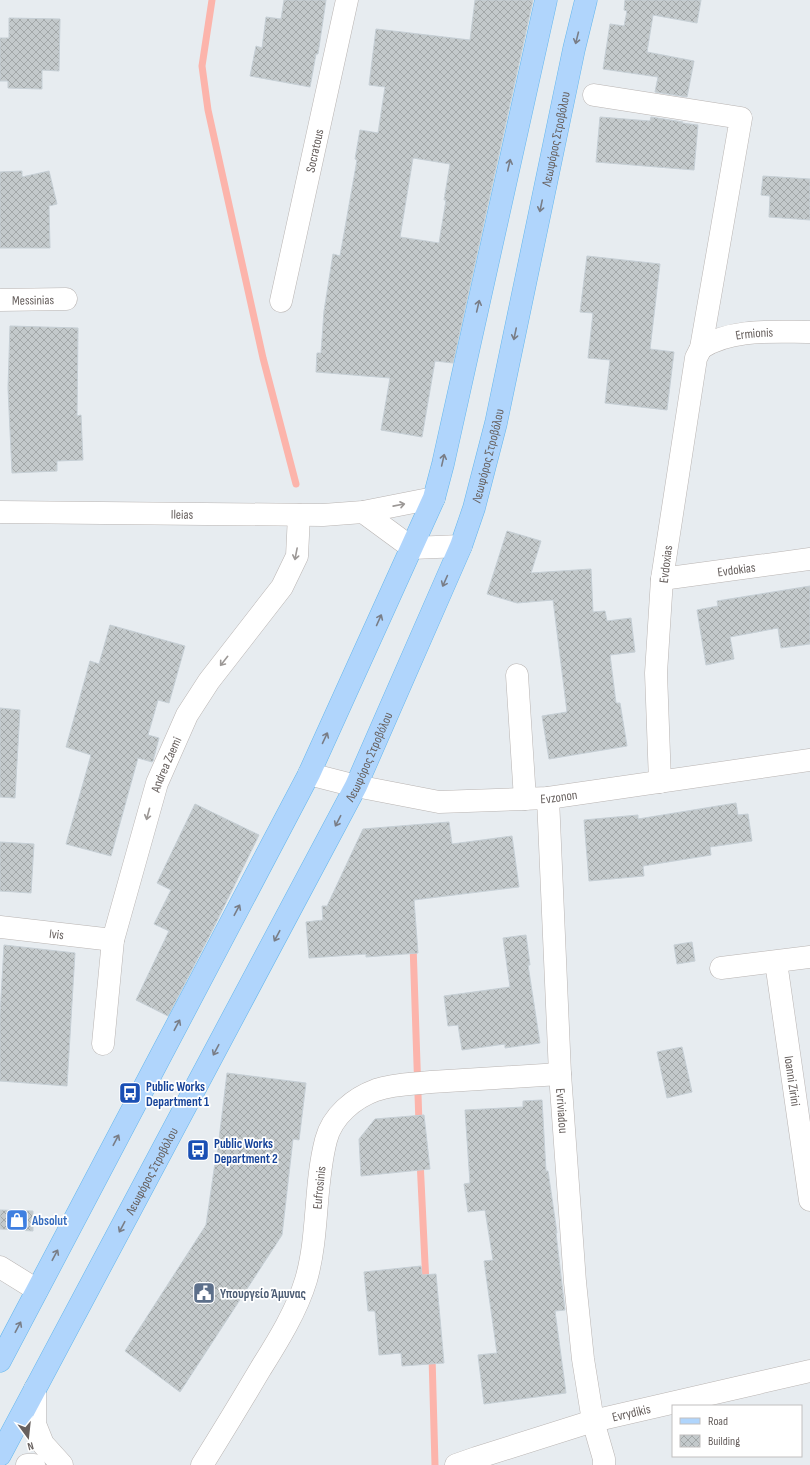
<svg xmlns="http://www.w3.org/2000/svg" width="810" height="1465" viewBox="0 0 810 1465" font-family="'Sofia Sans Condensed',sans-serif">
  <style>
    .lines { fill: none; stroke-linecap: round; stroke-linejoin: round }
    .stream { stroke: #fcb4ab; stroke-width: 7 }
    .building { fill: url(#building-cross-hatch); stroke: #c6cfd5; fill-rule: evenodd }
    .minor-casing { stroke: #b9b4b2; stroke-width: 23 }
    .major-casing { stroke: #63b6ed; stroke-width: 23 }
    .minor { stroke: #fff; stroke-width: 22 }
    .major { stroke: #b0d5fc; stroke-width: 22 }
    .oneway { stroke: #797d86 }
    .oneway2 { stroke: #9c9896 }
    .labels { text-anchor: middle; stroke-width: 3.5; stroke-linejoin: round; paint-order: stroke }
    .street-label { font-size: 13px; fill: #67605e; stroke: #fff }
    .transit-label { font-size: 13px; font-weight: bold; fill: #164399; stroke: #fff; text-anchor: start }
    .shop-label { font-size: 13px; font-weight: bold; fill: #366cbe; stroke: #fff; text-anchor: start }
    .service-label { font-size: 13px; font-weight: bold; fill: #4e5e75; stroke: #fff; text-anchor: start }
  </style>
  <defs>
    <pattern id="building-cross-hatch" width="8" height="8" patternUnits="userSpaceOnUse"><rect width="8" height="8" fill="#c3c9cb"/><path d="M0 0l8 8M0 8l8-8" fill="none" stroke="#a2a7a8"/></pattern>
  </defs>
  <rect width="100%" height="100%" fill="#e7ecf0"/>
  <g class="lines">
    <!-- stream -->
    <g class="stream">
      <path d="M212 0 202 66 208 110 263 358 296 484"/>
      <path d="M413 944 419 1124"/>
      <path d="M420 1160 426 1284"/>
      <path d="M432 1356 435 1465"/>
    </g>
  </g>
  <!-- building -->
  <g class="building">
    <path d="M284 0H326L318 54H316L310 87 250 76 256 46 262 48 266 17 281 19Z"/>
    <path d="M475 0H533L453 363 435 361 422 437 381 430 390 378 316 372 317 353H321L324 311 333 254 340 256 357 160 355 159 360 130 378 133 385 87 369 85 376 29 470 40ZM413 158 450 164 444 200H446L439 243 400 237Z"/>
    <path d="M625 0H701L697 23 653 15 647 52 694 61 687 97 655 92 658 77 603 69 610 24 624 26 627 11 624 10Z"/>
    <path d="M9 18 60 19 59 71 42 70V89L8 88V81H0V38H9Z"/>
    <path d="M600 117 650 121 651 117 683 122 682 123 698 125 694 170 596 162Z"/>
    <path d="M22 171V177L49 171 57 204 49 206 50 248H0V172Z"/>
    <path d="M763 176 810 179V220L769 217 770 196 761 195Z"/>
    <path d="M587 256 660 264 650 349 674 352 667 410 605 403 610 360 588 358 593 313 580 312Z"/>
    <path d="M10 326 78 328 77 416 81 415 83 460 57 461V471L12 473 8 388Z"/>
    <path d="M507 531 541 541 531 573 591 569 593 612 605 611 607 621 631 618 635 652 610 655 616 703H620L627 746 549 759 542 716 567 712 553 600 517 603 487 594Z"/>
    <path d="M810 586V644L781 648 778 628 730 637 734 659 706 665 697 610 718 606 717 601Z"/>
    <path d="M110 625 185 646 169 703 158 700 148 735 159 738 153 761 152 762 138 758 111 856 66 844 91 755 66 747 90 661 99 664Z"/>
    <path d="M0 708 20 710 15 798 0 797Z"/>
    <path d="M736 803 738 815 748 814 752 841 710 847 711 855 643 866 644 876 589 881 584 820 638 815V819Z"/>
    <path d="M195 804 259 835 213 929 168 1016 136 1000 169 931 154 924 171 890 157 883Z"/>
    <path d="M449 822 452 844 512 836 519 887 414 900 418 953 366 957V954L309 958 306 922 323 920 322 906H327L363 829Z"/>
    <path d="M0 842 34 844 31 893 0 891Z"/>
    <path d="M526 935 530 965H528L540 1043 505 1048V1044L462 1050 458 1025 448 1026 444 996 510 987 503 938Z"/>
    <path d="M692 942 695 961 677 964 674 945Z"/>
    <path d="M4 945 75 953 67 1086 0 1081V1015Z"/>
    <path d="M682 1047 692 1092 667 1098 657 1052Z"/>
    <path d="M227 1073 306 1083 299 1140 293 1139 282 1235 180 1392 125 1351 206 1225 216 1156H217Z"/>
    <path d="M542 1100 546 1171H548L557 1233H556L565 1310 555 1311 566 1393 484 1404 478 1355 497 1353 484 1261 493 1260 485 1210 468 1212 464 1184 470 1183 465 1110 523 1107V1101Z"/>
    <path d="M424 1115 430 1169 361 1176 359 1139 375 1119Z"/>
    <path d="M0 1210 33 1211V1231L0 1229Z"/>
    <path d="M421 1266 422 1275 436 1274 444 1363 402 1366 401 1353 379 1355 375 1311H368L364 1272Z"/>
  </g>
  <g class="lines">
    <!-- minor casing -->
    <g class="minor-casing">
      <g id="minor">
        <path d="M594 95 741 118 701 348 696 358 662 579 656 673 660 782"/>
        <path id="s1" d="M0 300 66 299"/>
        <path id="s2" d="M281 301 347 0"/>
        <path id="s3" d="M701 348C732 328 774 332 810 332"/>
        <path id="s4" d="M0 512 323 515 363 512 434 498"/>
        <path d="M363 512 412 548 461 546"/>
        <path id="s5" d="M662 579 810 559"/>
        <path d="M517 675 525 799"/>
        <path id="s6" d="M309 774 356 786 439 802 548 798 810 760"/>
        <path id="s7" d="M548 798 560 1074 575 1282 583 1359 593 1421 604 1459V1465"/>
        <path id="s8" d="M0 927 113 940"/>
        <path id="s9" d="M776 962 810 1200"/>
        <path d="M721 968 810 957"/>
        <path id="s10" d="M103 1044 113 940 157 783 187 715 209 681 282 587 297 556 299 515"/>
        <path d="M0 1267 37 1290"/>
        <path d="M35 1389V1424L43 1444 62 1465"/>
        <path d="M27 1465H34"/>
        <path id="s11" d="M202 1465C222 1433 242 1400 261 1368 278 1341 297 1310 306 1280 319 1235 314 1186 326 1140 332 1116 354 1098 376 1090 394 1084 413 1084 431 1082 474 1079 517 1077 560 1074"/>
        <path id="s12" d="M456 1465 476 1458 593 1421 810 1371"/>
      </g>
    </g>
    <!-- major casing -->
    <g class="major-casing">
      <g id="major">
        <path d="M0 1361 309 774 434 498 443 464 546 0"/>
        <path id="s13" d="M0 1455 356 786 461 546 474 508 496 423 574 49 586 0"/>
      </g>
    </g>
    <!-- minor -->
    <use href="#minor" class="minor"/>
    <!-- major -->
    <use href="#major" class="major"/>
  </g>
  <!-- one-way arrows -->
  <defs><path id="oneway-shaft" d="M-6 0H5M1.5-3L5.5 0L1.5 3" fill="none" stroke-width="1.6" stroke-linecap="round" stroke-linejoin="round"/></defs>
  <g class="oneway">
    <use href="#oneway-shaft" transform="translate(577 38) rotate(104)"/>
    <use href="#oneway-shaft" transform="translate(509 165) rotate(-77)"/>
    <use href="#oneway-shaft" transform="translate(541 206) rotate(102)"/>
    <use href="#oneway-shaft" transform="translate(478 306) rotate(-77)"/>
    <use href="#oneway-shaft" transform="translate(515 334) rotate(102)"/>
    <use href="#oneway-shaft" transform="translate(443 460) rotate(-77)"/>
    <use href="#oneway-shaft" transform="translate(445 581) rotate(114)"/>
    <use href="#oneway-shaft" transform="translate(379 620) rotate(-66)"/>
    <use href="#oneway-shaft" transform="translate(325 738) rotate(-65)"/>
    <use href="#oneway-shaft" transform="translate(338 821) rotate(117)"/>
    <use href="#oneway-shaft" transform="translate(237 910) rotate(-62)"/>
    <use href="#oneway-shaft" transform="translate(277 936) rotate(118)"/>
    <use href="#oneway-shaft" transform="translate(177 1025) rotate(-62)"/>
    <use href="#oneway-shaft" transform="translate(216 1050) rotate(118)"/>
    <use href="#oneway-shaft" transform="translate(116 1140) rotate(-62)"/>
    <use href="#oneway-shaft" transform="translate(122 1227) rotate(118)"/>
    <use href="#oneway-shaft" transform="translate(55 1255) rotate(-62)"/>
    <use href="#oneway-shaft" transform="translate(18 1327) rotate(-62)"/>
  </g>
  <g class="oneway2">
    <use href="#oneway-shaft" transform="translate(399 505) rotate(-11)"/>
    <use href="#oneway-shaft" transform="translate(296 554) rotate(101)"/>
    <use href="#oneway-shaft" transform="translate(224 661) rotate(128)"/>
    <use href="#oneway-shaft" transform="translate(148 814) rotate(105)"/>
  </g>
  <!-- icons -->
  <defs>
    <g id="bus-square" transform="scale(1.15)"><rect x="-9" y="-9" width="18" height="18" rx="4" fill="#1a4fb4" stroke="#fff"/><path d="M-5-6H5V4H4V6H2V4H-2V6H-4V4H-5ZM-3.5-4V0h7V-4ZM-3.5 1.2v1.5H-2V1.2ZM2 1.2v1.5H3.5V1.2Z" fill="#fff"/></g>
    <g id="shop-square" transform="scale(1.15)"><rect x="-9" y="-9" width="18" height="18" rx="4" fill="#3f7fe0" stroke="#fff"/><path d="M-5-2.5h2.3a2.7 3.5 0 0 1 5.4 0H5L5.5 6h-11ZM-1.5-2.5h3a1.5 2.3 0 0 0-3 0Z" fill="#fff"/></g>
    <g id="civic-square" transform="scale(1.15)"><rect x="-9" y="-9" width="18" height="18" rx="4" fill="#5c6f8a" stroke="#fff"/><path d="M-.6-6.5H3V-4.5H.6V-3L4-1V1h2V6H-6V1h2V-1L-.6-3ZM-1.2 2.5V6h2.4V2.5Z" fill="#fff"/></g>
  </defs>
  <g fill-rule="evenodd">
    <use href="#bus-square" x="130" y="1093"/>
    <use href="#bus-square" x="198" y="1150"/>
    <use href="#shop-square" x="17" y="1220"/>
    <use href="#civic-square" x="204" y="1293"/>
  </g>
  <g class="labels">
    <!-- street labels -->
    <g class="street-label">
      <text dy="5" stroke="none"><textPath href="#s13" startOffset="1438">Λεωφόρος Στροβόλου</textPath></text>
      <text dy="5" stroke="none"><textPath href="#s2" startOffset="154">Socratous</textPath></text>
      <text dy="5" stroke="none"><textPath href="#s1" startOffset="33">Messinias</textPath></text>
      <text dy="5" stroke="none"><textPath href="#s3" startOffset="56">Ermionis</textPath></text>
      <text dy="5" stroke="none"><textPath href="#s13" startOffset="1114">Λεωφόρος Στροβόλου</textPath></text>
      <text dy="5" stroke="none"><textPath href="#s4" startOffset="182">Ileias</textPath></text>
      <text transform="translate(665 564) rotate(-83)" y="5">Evdoxias</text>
      <text dy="5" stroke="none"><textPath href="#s5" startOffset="75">Evdokias</textPath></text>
      <text dy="5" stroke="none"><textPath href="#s13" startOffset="790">Λεωφόρος Στροβόλου</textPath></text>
      <text dy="5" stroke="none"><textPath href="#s10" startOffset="288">Andrea Zaemi</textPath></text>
      <text dy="5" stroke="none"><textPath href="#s6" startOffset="253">Evzonon</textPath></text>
      <text dy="5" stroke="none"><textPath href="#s8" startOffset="57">Ivis</textPath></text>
      <text dy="5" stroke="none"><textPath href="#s9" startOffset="120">Ioanni Zirini</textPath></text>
      <text dy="5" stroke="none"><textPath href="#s7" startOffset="313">Evriviadou</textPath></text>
      <text dy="5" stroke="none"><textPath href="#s13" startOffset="322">Λεωφόρος Στροβόλου</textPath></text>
      <text dy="5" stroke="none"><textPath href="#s11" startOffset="306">Eufrosinis</textPath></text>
      <text dy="5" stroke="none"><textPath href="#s12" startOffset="183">Evrydikis</textPath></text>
    </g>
    <!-- transit labels -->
    <g class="transit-label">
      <text x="146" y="1091">Public Works<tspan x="146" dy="15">Department 1</tspan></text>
      <text x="214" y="1148">Public Works<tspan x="214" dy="15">Department 2</tspan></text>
    </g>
    <!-- shop labels -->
    <g class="shop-label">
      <text x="32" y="1225">Absolut</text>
    </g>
    <!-- service labels -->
    <g class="service-label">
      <text x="220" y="1298">Υπουργείο Άμυνας</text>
    </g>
  </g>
  <!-- legend -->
  <rect x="672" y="1405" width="130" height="52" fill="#ffffff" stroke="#c2bfbf"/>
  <rect x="680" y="1418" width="20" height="6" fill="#b0d5fc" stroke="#c2bfbf"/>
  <text x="708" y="1425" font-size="12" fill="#67605e">Road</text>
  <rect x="680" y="1435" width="20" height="12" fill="url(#building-cross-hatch)" stroke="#c2bfbf"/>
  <text x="708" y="1445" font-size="12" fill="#67605e">Building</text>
  <!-- north arrow -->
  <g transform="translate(28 1437) rotate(165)" stroke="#ffffff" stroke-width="3" paint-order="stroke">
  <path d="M0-3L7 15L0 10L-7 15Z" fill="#67605e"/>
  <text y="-6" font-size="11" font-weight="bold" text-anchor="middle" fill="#67605e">N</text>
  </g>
</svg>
